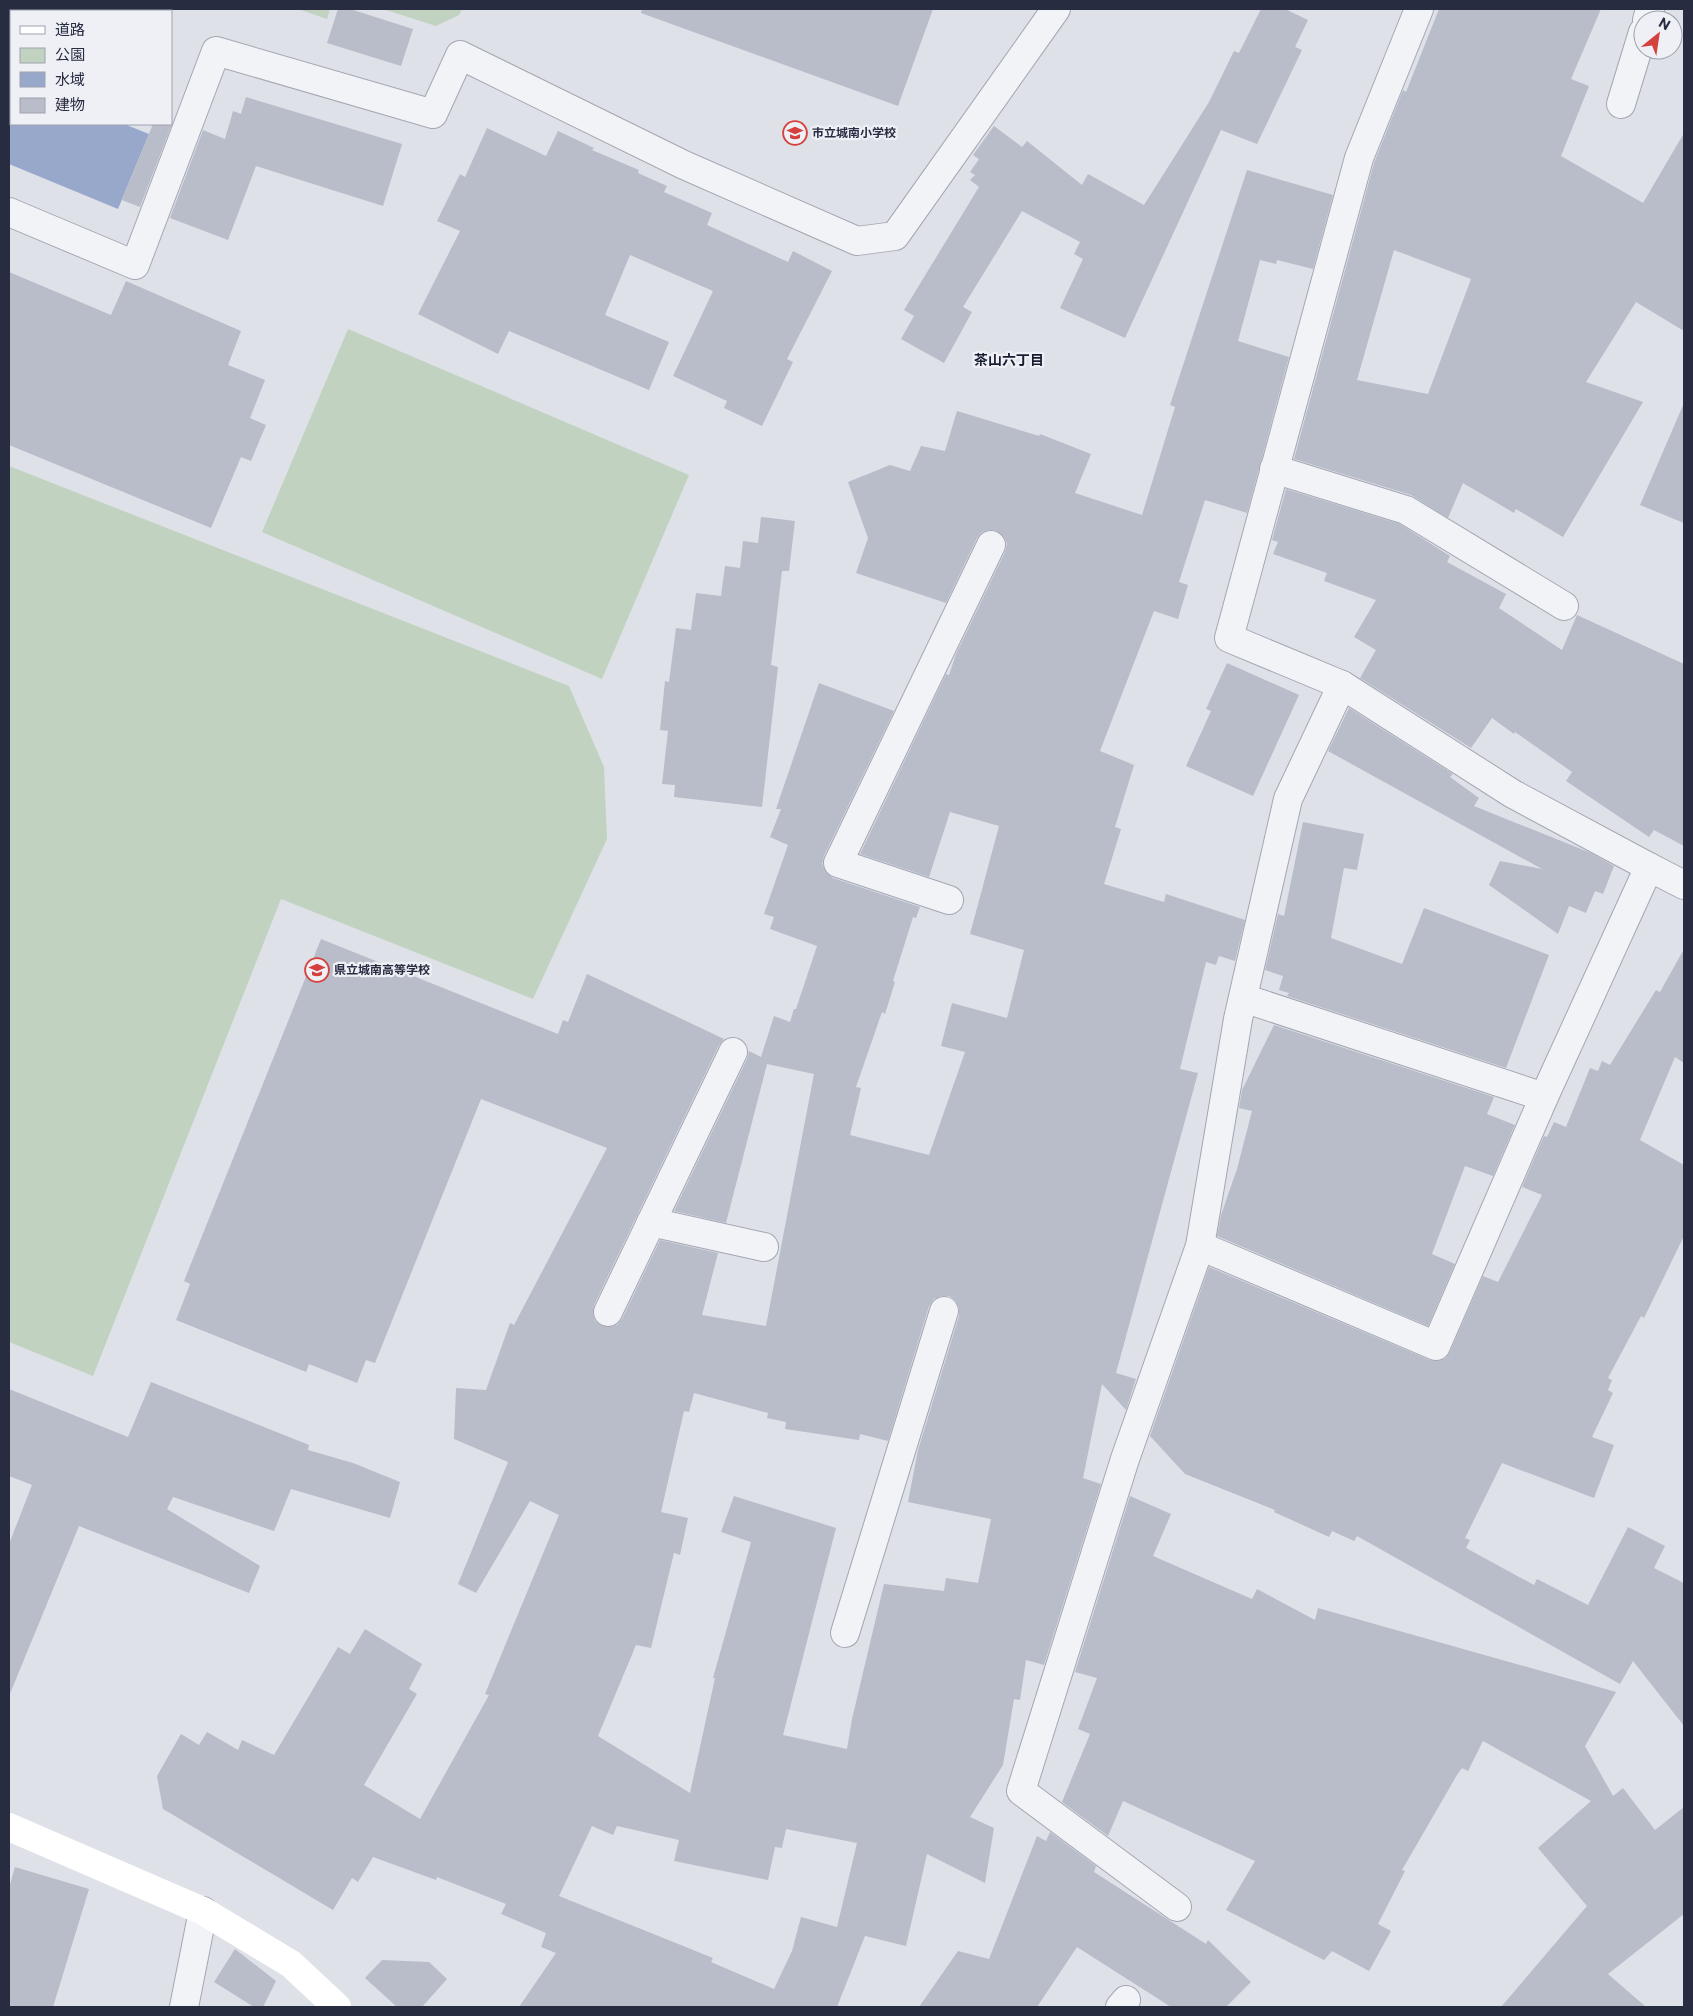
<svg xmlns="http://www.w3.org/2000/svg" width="1693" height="2016" viewBox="0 0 1693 2016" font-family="Commissioner,'Noto Sans JP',sans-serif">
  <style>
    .green { fill: #c1d3c0 }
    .water { fill: #98a8cb }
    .building { fill: #b9bcc9; fill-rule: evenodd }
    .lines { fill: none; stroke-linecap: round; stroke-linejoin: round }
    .street-casing { stroke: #a4a7b3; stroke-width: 30 }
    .street { stroke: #f2f3f7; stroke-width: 28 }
    .secondary { stroke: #fff; stroke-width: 28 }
    .labels { text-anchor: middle; stroke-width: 4.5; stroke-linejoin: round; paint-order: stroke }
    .poi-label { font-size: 12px; font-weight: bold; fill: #272c41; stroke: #eff0f6; text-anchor: start }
    .neighbourhood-label { font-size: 14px; font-weight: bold; fill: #191d32; stroke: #eff0f6 }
  </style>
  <rect width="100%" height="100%" fill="#dfe1e9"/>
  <!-- green -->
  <g class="green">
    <path d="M298 9H330L327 19Z"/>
    <path d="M383 9H462L459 15 436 26Z"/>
    <path d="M348 329 689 475 602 679 262 532Z"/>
    <path d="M9 466 569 686 604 767 607 839 533 999 281 899 93 1376 9 1342Z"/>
  </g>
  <!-- water -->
  <path class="water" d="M9 77 11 78V124H124L149 134 118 209 9 164Z"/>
  <!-- building -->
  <g class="building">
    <path d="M338 9H350L413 29 401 66 327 43Z"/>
    <path d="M642 9H933L898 106 641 13Z"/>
    <path d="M1261 9H1285L1308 20 1295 47 1302 50 1257 144 1221 130 1125 338 1060 308 1083 259 1074 254 1080 242 1022 211 963 307 972 312 944 363 901 339 914 316 904 310 979 187 970 180 975 175 970 172 979 159 973 155 994 126 1022 147 1027 141 1082 185 1088 174 1144 205 1209 102 1234 51 1239 53Z"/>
    <path d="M1439 9H1601L1571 79 1589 86 1561 156 1643 203 1684 133V331L1636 302 1586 382 1643 402 1563 537 1516 509 1514 513 1463 483 1448 518 1411 495 1294 459 1374 163 1403 90 1406 92ZM1394 250 1471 279 1428 394 1357 380Z"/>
    <path d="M246 97 402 144 383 206 256 166 228 240 170 218 203 130 225 139 233 111 241 114Z"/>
    <path d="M153 124H172L140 207 122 200Z"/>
    <path d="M487 128 546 156 558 131 594 148 592 150 639 170 638 173 667 186 664 192 712 213 707 225 788 262 793 251 832 271 787 359 793 362 762 426 724 408 727 401 673 376 713 291 630 255 605 315 669 342 649 390 509 331 498 354 418 314 460 231 437 221 460 174 465 177Z"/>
    <path d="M1247 170 1333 195 1313 269 1277 260 1276 264 1260 260 1238 341 1289 357 1247 513 1205 500 1179 582 1188 585 1178 619 1154 611 1100 751 1134 765 1115 827 1121 829 1104 884 1164 902 1166 894 1245 920 1235 961 1219 956 1216 965 1206 962 1180 1069 1198 1073 1116 1373 1136 1379 1126 1410 1102 1384 1083 1478 1101 1484 1044 1665 1026 1660 1020 1700 1014 1699 1003 1765 970 1817 994 1828 985 1883 927 1854 906 1946 865 1936 837 2007H519L556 1953 541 1947 546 1933 501 1914 506 1904 437 1877 436 1880 373 1857 358 1882 352 1878 333 1910 163 1809 157 1776 181 1734 199 1745 207 1732 238 1750 242 1740 274 1755 338 1647 350 1654 365 1629 422 1664 409 1689 417 1694 364 1785 420 1819 489 1695 485 1694 559 1515 530 1501 476 1593 458 1584 508 1462 454 1439 456 1388 486 1390 510 1323 514 1325 607 1148 481 1099 375 1363 366 1360 357 1383 309 1364 306 1372 176 1320 190 1284 184 1281 321 939 558 1034 563 1020 568 1022 587 974 724 1039 719 1045 594 1305 593 1314 595 1321 602 1326 610 1327 617 1325 622 1319 660 1240 718 1253 702 1315 766 1326 814 1074 767 1064 726 1223 674 1211 747 1059 749 1051 761 1057 774 1016 790 1022 794 1009H796L817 946 770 929 774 917 764 914 788 845 770 837 781 809H776L819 683 894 711 824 856 822 864 826 872 833 878 920 907 916 918 913 917 893 981 895 982 885 1014 882 1012 856 1087 861 1088 850 1135 929 1155 965 1052 941 1046 952 1003 1007 1018 1024 950 970 934 999 826 950 812 929 877 860 854 946 674 949 675 956 654 1005 552 1007 544 1004 537 997 531 989 530 982 532 977 538 946 603 856 573 868 538 848 482 890 465 910 471 921 446 945 451 957 411 1039 436 1040 434 1091 454 1075 493 1142 515 1175 407 1170 405ZM941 1296H949L956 1301 959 1308V1316L918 1450 908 1502 991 1519 978 1583 946 1578 944 1591 884 1584 852 1719 847 1749 783 1735 836 1528 734 1496 721 1532 751 1542 713 1678H715L690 1793 598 1736 636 1645 651 1648 674 1553 680 1555 688 1518 661 1512 684 1411 689 1412 694 1393 768 1413 767 1418 786 1422 785 1429 859 1440 860 1434 888 1441 929 1306 934 1299ZM592 1826 613 1835 617 1826 679 1840 674 1861 768 1880 775 1847 782 1848 786 1829 857 1843 837 1927 801 1917 792 1951 774 1989 711 1962 713 1958 559 1896Z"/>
    <path d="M9 272 111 315 126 281 241 331 228 365 265 380 250 418 266 425 251 461 241 457 211 528 9 445Z"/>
    <path d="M1684 403V523L1640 505Z"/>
    <path d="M1286 489 1400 524 1450 556 1447 562 1506 594 1499 608 1562 650 1577 615 1684 664V846L1654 830 1649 837 1566 781 1572 772 1515 732 1514 734 1492 718 1471 748 1360 678 1376 650 1354 637 1376 600 1324 581 1327 573 1273 554 1278 542 1272 540Z"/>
    <path d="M761 517 795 521 789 571H782L771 665 778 667 762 807 674 797 675 785 662 784 668 731 660 730 665 681 669 682 676 628 691 630 696 593 721 596 725 566 740 568 743 541 758 543Z"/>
    <path d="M1227 663 1299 695 1253 796 1186 766 1211 711 1206 709Z"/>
    <path d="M1349 708 1453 774 1450 777 1479 798 1474 806 1591 853 1614 866 1603 894 1595 891 1586 913 1569 906 1558 934 1489 885 1500 861 1542 869 1328 751Z"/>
    <path d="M1303 822 1364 834 1357 870 1344 868 1331 938 1402 964 1424 908 1549 955 1506 1068 1287 996 1289 993 1279 990 1283 976 1265 970 1278 914 1284 916Z"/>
    <path d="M1684 949V1063L1675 1057 1640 1140 1684 1165V1236L1644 1318 1641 1316 1608 1378 1612 1380 1608 1390 1613 1393 1592 1437 1614 1445 1594 1498 1502 1463 1465 1538 1470 1540 1466 1548 1534 1585 1537 1579 1588 1605 1628 1527 1665 1546 1654 1568 1684 1583V1726L1633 1661 1620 1684 1357 1536 1354 1541 1332 1531 1329 1537 1274 1512 1275 1510 1185 1474 1150 1436 1209 1267 1430 1360 1438 1361 1446 1358 1450 1352 1483 1276 1498 1282 1542 1195 1522 1187 1544 1136 1547 1137 1554 1122 1566 1127 1590 1068 1598 1071 1602 1061 1610 1065 1656 990 1660 992Z"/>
    <path d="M1274 1025 1494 1097 1487 1114 1515 1125 1493 1176 1465 1166 1432 1254 1455 1264 1428 1326 1217 1236 1221 1215 1237 1169 1252 1111 1239 1108 1242 1090Z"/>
    <path d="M151 1382 309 1445 308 1450 353 1463 400 1482 390 1518 291 1489 274 1531 173 1497 167 1509 260 1566 249 1593 79 1526 9 1696V1544L32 1485 9 1476V1389L128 1437Z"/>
    <path d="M1130 1496 1171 1514 1153 1556 1252 1599 1257 1589 1315 1620 1318 1608 1616 1692 1585 1746 1613 1796 1623 1788 1655 1830 1684 1807V1914L1608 1974 1646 2007H1501L1587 1906 1538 1848 1591 1801 1483 1741 1468 1771 1462 1768 1457 1775 1402 1870 1405 1871 1378 1924 1391 1931 1369 1971 1332 1951 1324 1960 1226 1910 1255 1861 1123 1801 1108 1836 1062 1802 1090 1734 1078 1729 1097 1678 1075 1672Z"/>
    <path d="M1050 1832 1096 1866 1094 1872 1206 1944 1208 1940 1251 1982 1226 2007H1171L1077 1947 1037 2007H919L958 1951 989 1959 1037 1836 1046 1841Z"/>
    <path d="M15 1867 89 1889 53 2007H9V1888Z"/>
    <path d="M235 1949 276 1981 263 2007H254L214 1982Z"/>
    <path d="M382 1960 429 1962 447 1979 422 2007H397L365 1978Z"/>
  </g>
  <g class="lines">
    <!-- street casing -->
    <g class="street-casing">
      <g id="street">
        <path d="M1419 9 1359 158 1229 638 1342 685 1513 794 1649 867"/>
        <path d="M1647 20 1650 9"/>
        <path d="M1621 104 1643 32"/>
        <path d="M9 212 135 265 216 51 433 114 460 55 684 165 857 241 895 236 1056 9"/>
        <path d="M1274 469 1406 510 1564 606"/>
        <path d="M949 900 838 863 991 545"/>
        <path d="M1243 998 1544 1097"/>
        <path d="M651 1222 764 1247"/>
        <path d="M1200 1246 1436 1346 1544 1097 1649 867 1684 885"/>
        <path d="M608 1312 733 1052"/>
        <path d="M845 1633 944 1311"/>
        <path d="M1177 1907 1021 1791 1125 1459 1200 1246 1238 1019 1288 799 1342 685"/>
        <path d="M184 2007 203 1911"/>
        <path d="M1120 2007 1126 2000"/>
      </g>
    </g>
    <!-- street -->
    <use href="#street" class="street"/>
    <!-- secondary -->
    <path class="secondary" d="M9 1827 203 1911 291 1964 337 2007"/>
  </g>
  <!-- icons -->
  <defs>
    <g id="school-ring" transform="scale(1.25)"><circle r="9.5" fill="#eff0f6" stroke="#d5413d" stroke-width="1.5"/><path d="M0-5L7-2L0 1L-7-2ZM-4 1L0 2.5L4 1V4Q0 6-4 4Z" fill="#d5413d"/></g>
  </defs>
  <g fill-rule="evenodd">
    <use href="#school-ring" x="795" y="133"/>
    <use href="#school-ring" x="317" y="970"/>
  </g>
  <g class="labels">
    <!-- poi labels -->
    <g class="poi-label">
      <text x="812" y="137">市立城南小学校</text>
      <text x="334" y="974">県立城南高等学校</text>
    </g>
    <!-- neighbourhood labels -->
    <g class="neighbourhood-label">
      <text x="1009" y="365">茶山六丁目</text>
    </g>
  </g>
  <!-- border -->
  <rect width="1693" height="2016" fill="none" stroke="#272c41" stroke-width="20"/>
  <!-- legend -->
  <rect x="10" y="10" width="162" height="115" fill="#eff0f6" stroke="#9fa2ae"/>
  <rect x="20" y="26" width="25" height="8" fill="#ffffff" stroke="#9fa2ae"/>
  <text x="55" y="35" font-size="15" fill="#272c41">道路</text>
  <rect x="20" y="48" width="25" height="15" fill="#c1d3c0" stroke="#9fa2ae"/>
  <text x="55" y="60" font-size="15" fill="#272c41">公園</text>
  <rect x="20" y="72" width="25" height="15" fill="#98a8cb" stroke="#9fa2ae"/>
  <text x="55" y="85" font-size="15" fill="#272c41">水域</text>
  <rect x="20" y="98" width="25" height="15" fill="#b9bcc9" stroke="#9fa2ae"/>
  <text x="55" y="110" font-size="15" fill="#272c41">建物</text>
  <!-- north arrow -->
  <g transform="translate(1658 35) rotate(30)"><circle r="24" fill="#eff0f6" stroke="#9fa2ae"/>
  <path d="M0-4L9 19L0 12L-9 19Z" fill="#d5413d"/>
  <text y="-8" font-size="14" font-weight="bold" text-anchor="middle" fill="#272c41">N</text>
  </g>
</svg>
